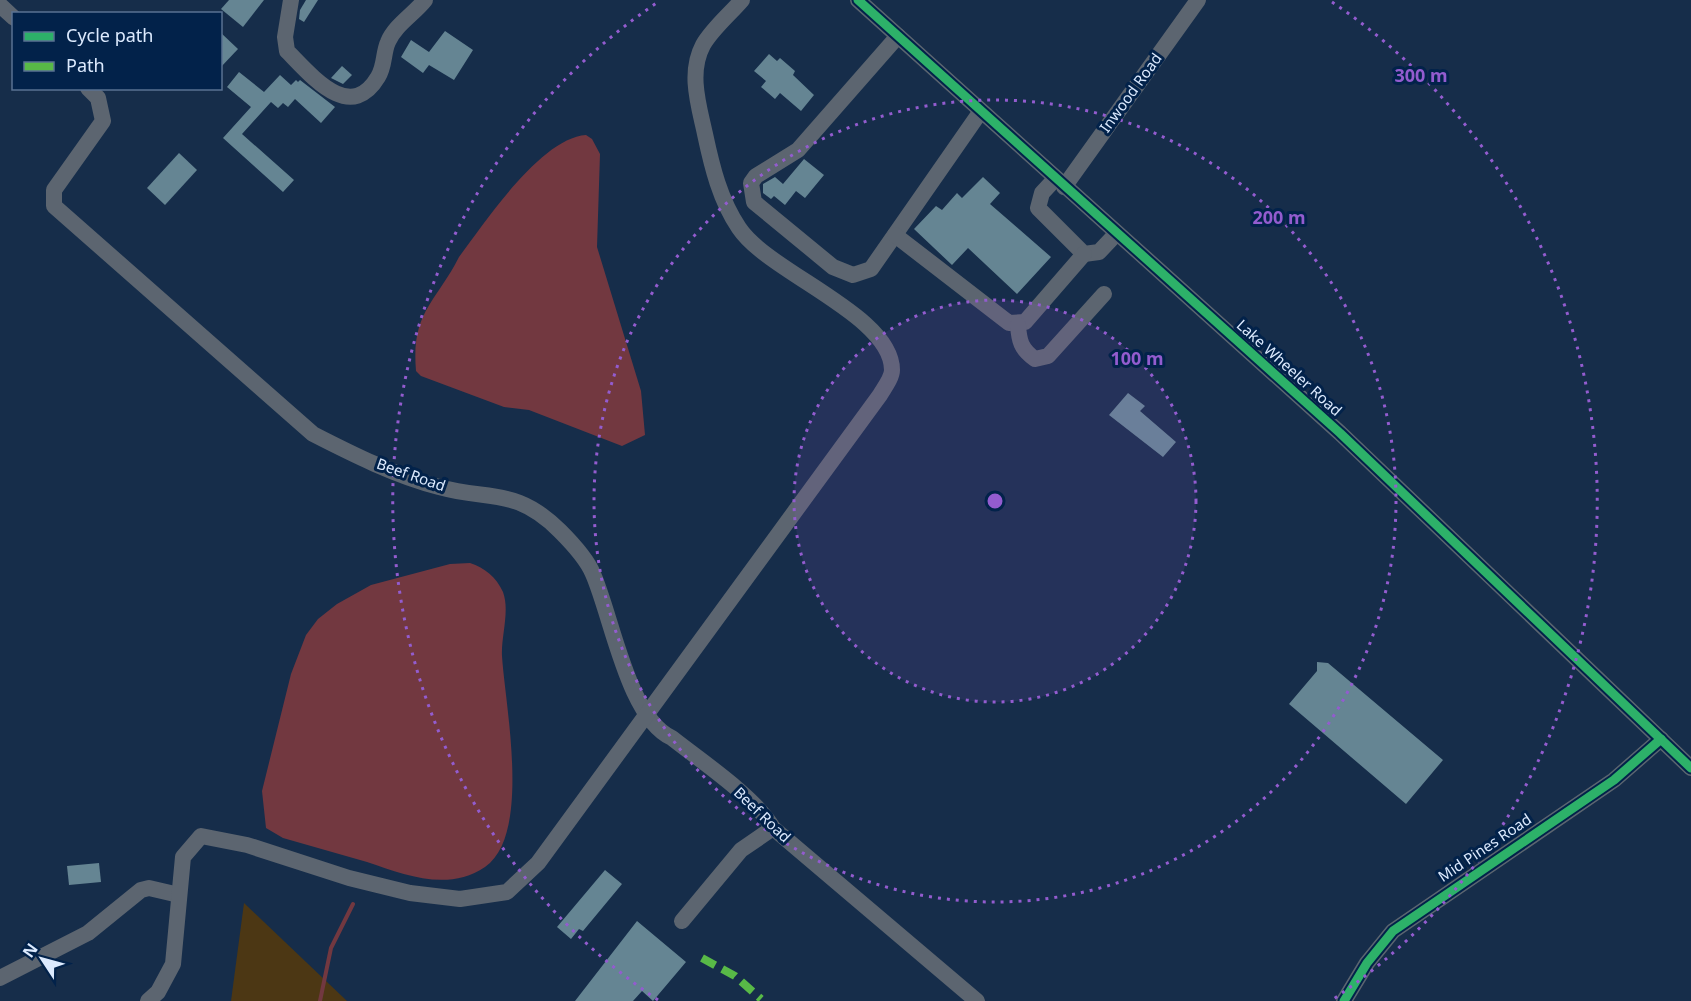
<svg xmlns="http://www.w3.org/2000/svg" width="1691" height="1001" viewBox="0 0 1691 1001" font-family="'Noto Sans',sans-serif">
  <style>
    .green { fill: #4c3714 }
    .water { fill: #723840 }
    .lines { fill: none; stroke-linecap: round; stroke-linejoin: round }
    .stream { stroke: #723840; stroke-width: 4 }
    .building { fill: #658593 }
    .minor { stroke: #5c6570; stroke-width: 16 }
    .quiet { stroke: #58b947; stroke-width: 8; stroke-dasharray: 15 8; stroke-linecap: butt }
    .cycleway-casing { stroke: #02224a; stroke-width: 13 }
    .cycleway { stroke: #2db169; stroke-width: 9 }
    .ring { fill: none; stroke: #935ccf; stroke-width: 3; stroke-dasharray: 3 6 }
    .labels { text-anchor: middle; stroke-width: 6; stroke-linejoin: round; paint-order: stroke }
    .street-label { font-size: 15px; fill: #dceafe; stroke: #02224a }
    .centre { fill: #935ccf; stroke: #02224a; stroke-width: 3 }
    .ring-label { font-size: 18px; text-anchor: middle; font-weight: bold; fill: #935ccf; stroke: #02224a; stroke-width: 6; stroke-linejoin: round; paint-order: stroke }
  </style>
  <rect width="100%" height="100%" fill="#162d4a"/>
  <!-- green -->
  <path class="green" d="M244 903 347 1001H231Z"/>
  <!-- water -->
  <g class="water">
    <path d="M586 135 592 139 600 154 597 247 641 391 645 435 622 446 529 410 504 407 421 376 416 371C411 312 435 304 459 257 485 222 541 138 586 135Z"/>
    <path d="M470 563C485 568 496 577 503 592 510 611 501 636 502 656 505 705 532 835 485 867 448 892 405 875 367 862 339 854 311 846 283 838L266 828 262 791 291 674 306 635 318 619 337 604 371 585 450 564Z"/>
  </g>
  <g class="lines">
    <!-- stream -->
    <path class="stream" d="M320 1001 331 948 353 904"/>
  </g>
  <!-- building -->
  <g class="building">
    <path d="M229 0H264L243 27 221 9Z"/>
    <path d="M306 0H318L304 22 299 19 300 10Z"/>
    <path d="M445 31 473 50 454 80 429 65 423 73 401 57 411 40 429 52Z"/>
    <path d="M220 32 238 49 220 68Z"/>
    <path d="M769 54 777 61 780 58 795 71 793 75 814 95 801 111 780 93 775 99 761 87 766 81 754 71Z"/>
    <path d="M342 66 352 75 343 84 331 78Z"/>
    <path d="M239 72 264 92 280 75 291 85 296 80 298 82 300 80 335 107 321 123 295 99 288 107 283 103 278 108 271 102 242 134 294 180 283 192 223 138 251 107 227 87Z"/>
    <path d="M179 153 197 170 165 205 147 188Z"/>
    <path d="M804 159 824 175 805 198 796 191 785 205 774 196 771 199 763 193V184L775 177 783 184Z"/>
    <path d="M983 177 1000 193 990 204 1051 257 1017 294 968 248 952 265 914 229 936 206 942 210 957 193 962 198Z"/>
    <path d="M1128 393 1145 406 1140 411 1176 442 1163 457 1109 415Z"/>
    <path d="M1317 662 1328 663 1443 760 1406 804 1289 704 1317 671Z"/>
    <path d="M99 863 101 882 69 885 67 866Z"/>
    <path d="M605 870 622 884 583 931 579 929 571 939 557 927Z"/>
    <path d="M637 921 686 962 653 1001 642 991 633 1001H575Z"/>
  </g>
  <g class="lines">
    <!-- minor -->
    <g class="minor">
      <path d="M291 0 285 37 287 51C311 75 350 124 378 77 385 66 383 53 388 42 395 25 414 14 425 0"/>
      <path d="M858 0 1340 433 1691 768"/>
      <path d="M0 5 14 18"/>
      <path d="M898 36 798 150 756 176 751 183 754 202 833 267 853 275 871 269 981 111"/>
      <path d="M88 88 98 98 103 121 54 190V206L313 434C352 454 396 476 439 487 490 501 516 487 560 531 571 542 587 559 593 574 612 617 628 718 672 738 701 761 755 797 773 828L977 1001"/>
      <path d="M1055 179 1042 193 1038 208 1084 254 1099 252 1116 234"/>
      <path d="M1064 187 1198 0"/>
      <path d="M895 235 1009 323 1025 322 1084 254"/>
      <path d="M1018 325C1019 341 1021 349 1035 359L1048 356 1104 294"/>
      <path d="M682 921 741 850 773 828"/>
      <path d="M0 978 88 933 141 890 149 888 179 895"/>
      <path d="M148 1001 158 992 173 964 183 857 201 836 247 845 349 878 410 893 460 899 507 892 538 863 880 395C884 388 892 378 892 370 892 315 769 273 739 228 720 200 712 167 705 134 699 106 688 73 703 45 712 29 730 14 742 0"/>
      <path d="M1344 1001 1367 963 1393 931 1614 780 1661 739"/>
    </g>
    <!-- quiet -->
    <path class="quiet" d="M702 958 735 976 761 999"/>
    <!-- cycleway casing -->
    <g class="cycleway-casing">
      <g id="cycleway">
        <path d="M858 0 1340 433 1691 768"/>
        <path d="M1344 1001 1367 963 1393 931 1614 780 1661 739"/>
      </g>
    </g>
    <!-- cycleway -->
    <use href="#cycleway" class="cycleway"/>
  </g>
  <!-- distance rings -->
  <circle cx="995" cy="501" r="201" fill="#935ccf" fill-opacity=".12"/>
  <g class="ring">
    <circle cx="995" cy="501" r="201"/>
    <circle cx="995" cy="501" r="401"/>
    <path d="M658 1000A602 602 0 0 1 658 2M1332 2A602 602 0 0 1 1332 1000"/>
  </g>
  <g class="labels">
    <!-- street labels -->
    <g class="street-label">
      <text transform="translate(1131 93) rotate(-54)" y="5">Inwood Road</text>
      <text transform="translate(1289 368) rotate(42)" y="5">Lake Wheeler Road</text>
      <text transform="translate(411 475) rotate(19)" y="5">Beef Road</text>
      <text transform="translate(762 815) rotate(44)" y="5">Beef Road</text>
      <text transform="translate(1485 848) rotate(-34)" y="5">Mid Pines Road</text>
    </g>
  </g>
  <circle cx="995" cy="501" r="9" class="centre"/>
  <g class="ring-label">
    <text x="1421" y="82">300 m</text>
    <text x="1279" y="224">200 m</text>
    <text x="1137" y="365">100 m</text>
  </g>
  <!-- legend -->
  <rect x="12" y="12" width="210" height="78" fill="#02224a" stroke="#597292" stroke-width="1.5"/>
  <rect x="24" y="32" width="30" height="9" fill="#2db169" stroke="#597292" stroke-width="1.5"/>
  <text x="66" y="42" font-size="18" fill="#dceafe">Cycle path</text>
  <rect x="24" y="62" width="30" height="9" fill="#58b947" stroke="#597292" stroke-width="1.5"/>
  <text x="66" y="72" font-size="18" fill="#dceafe">Path</text>
  <!-- north arrow -->
  <g transform="translate(42 959) rotate(306)" stroke="#02224a" stroke-width="4.5" paint-order="stroke">
  <path d="M0-4.5L10 22L0 15L-10 22Z" fill="#dceafe"/>
  <text y="-9" font-size="16" font-weight="bold" text-anchor="middle" fill="#dceafe">N</text>
  </g>
</svg>
